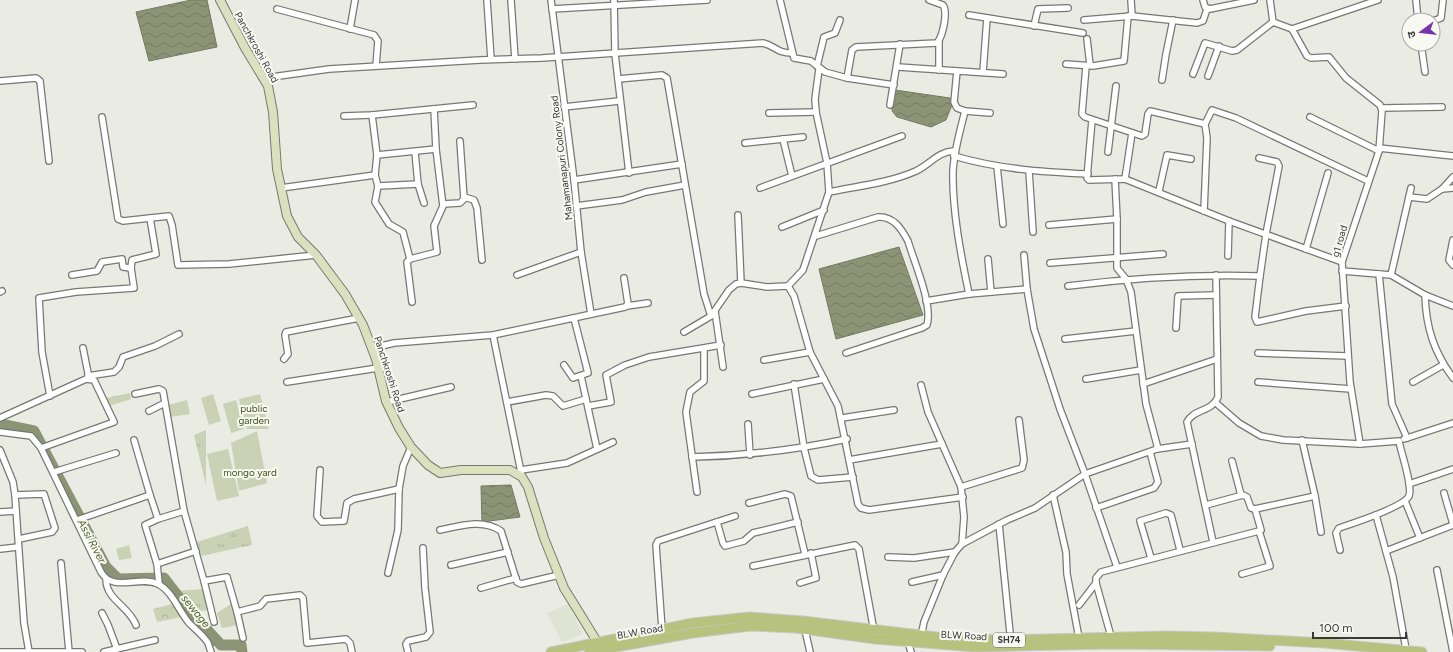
<svg xmlns="http://www.w3.org/2000/svg" width="1453" height="652" viewBox="0 0 1453 652" font-family="Figtree,'Noto Sans Devanagari',sans-serif">
  <style>
    .built { fill: #dfe3d4 }
    .grass { fill: url(#grass-tufts) }
    .forest { fill: url(#forest-crowns) }
    .green { fill: #cad1b4 }
    .water { fill: url(#water-waves); stroke: #747962 }
    .lines { fill: none; stroke-linecap: round; stroke-linejoin: round }
    .stream { stroke: #747962; stroke-width: 2 }
    .river { stroke: #8d9475; stroke-width: 11 }
    .street-casing { stroke: #767872; stroke-width: 8 }
    .secondary-casing { stroke: #767872; stroke-width: 10 }
    .primary-casing { stroke: #c8c8c7; stroke-width: 11 }
    .street { stroke: #fff; stroke-width: 5.5 }
    .secondary { stroke: #dbe1bf; stroke-width: 8 }
    .primary { stroke: #b8c27f; stroke-width: 9 }
    .labels { text-anchor: middle; stroke-width: 4; stroke-linejoin: round; paint-order: stroke }
    .shield { fill: #f7f9f2; stroke: #72736f; stroke-width: 1 }
    .shield-label { font-size: 9px; font-weight: bold; fill: #393a37 }
    .street-label { font-size: 10px; fill: #393a37; stroke: #f7f9f2 }
    .park-label { font-size: 10px; fill: #47501c; stroke: #f7f9f2 }
    .water-label { font-size: 11px; font-style: italic; fill: #545e2a; stroke: #f7f9f2 }
  </style>
  <defs>
    <pattern id="grass-tufts" width="24" height="20" patternUnits="userSpaceOnUse"><rect width="24" height="20" fill="#cad1b4"/><path d="M3 7l-1-3M5 7V3M7 7l1-3M15 17l-1-3M17 17v-4M19 17l1-3" fill="none" stroke="#aeb49b"/></pattern>
    <pattern id="forest-crowns" width="20" height="18" patternUnits="userSpaceOnUse"><rect width="20" height="18" fill="#cad1b4"/><path d="M2 6a3 3 0 1 1 6 0M12 15a3 3 0 1 1 6 0" fill="none" stroke="#aeb49b"/></pattern>
    <pattern id="water-waves" width="16" height="10" patternUnits="userSpaceOnUse"><rect width="16" height="10" fill="#8d9475"/><path d="M0 5q4-4 8 0t8 0" fill="none" stroke="#747a61"/></pattern>
  </defs>
  <rect width="100%" height="100%" fill="#eaece4"/>
  <!-- built -->
  <path class="built" d="M568 604 583 634 562 642 547 613Z"/>
  <!-- grass -->
  <g class="grass">
    <path d="M130 393 131 399 109 406 106 398Z"/>
    <path d="M206 430V485L194 435Z"/>
    <path d="M248 526 252 545 201 556 197 542Z"/>
    <path d="M203 589 209 610 195 612 177 591Z"/>
  </g>
  <!-- forest -->
  <path class="forest" d="M172 604 181 617 157 622 153 609Z"/>
  <!-- green -->
  <g class="green">
    <path d="M213 394 221 421 209 425 201 398Z"/>
    <path d="M260 394 269 429H247L239 399Z"/>
    <path d="M187 400 190 414 170 417 168 405Z"/>
    <path d="M236 400 244 429 231 433 223 404Z"/>
    <path d="M257 431 267 483 239 491 231 443Z"/>
    <path d="M228 449 239 496 217 501 207 454Z"/>
    <path d="M129 545 132 558 119 560 116 549Z"/>
    <path d="M234 602 239 625 222 628 217 613Z"/>
  </g>
  <!-- water -->
  <g class="water">
    <path d="M191 0H207L217 47 149 61 136 12Z"/>
    <path d="M895 90 950 98 952 105 946 120 931 127 897 117 892 111Z"/>
    <path d="M899 247 923 315 836 339 819 269Z"/>
    <path d="M511 485 520 517 482 522 481 486Z"/>
  </g>
  <g class="lines">
    <!-- stream -->
    <g class="stream">
      <path d="M113 579 130 580"/>
      <path d="M176 598 214 645"/>
    </g>
    <!-- river -->
    <path class="river" d="M0 424 34 431 106 567 118 579 164 578 188 609 221 645H241L242 652"/>
    <!-- street casing -->
    <g class="street-casing">
      <g id="street">
        <path d="M487 0 491 59"/>
        <path d="M511 0 515 59"/>
        <path d="M551 0 574 180 581 252 591 314"/>
        <path d="M614 0 615 54 629 173"/>
        <path d="M780 0 794 58 811 61 825 72 847 78 894 85"/>
        <path d="M1131 0 1132 16"/>
        <path d="M1203 0 1205 7 1210 9 1254 0"/>
        <path d="M1270 0 1273 22 1292 29 1307 56 1311 58 1329 57 1346 78 1380 105 1382 111 1379 151 1342 262 1350 382 1360 444 1399 441C1401 453 1413 486 1409 496 1404 507 1351 524 1339 528L1336 533 1340 550"/>
        <path d="M1416 0 1418 20"/>
        <path d="M277 9 374 35 378 41 376 66"/>
        <path d="M552 9 707 0"/>
        <path d="M969 15 1083 33"/>
        <path d="M1084 20 1132 16 1197 23 1203 21 1207 9"/>
        <path d="M1433 21 1441 18 1443 0"/>
        <path d="M1034 26 1038 9 1068 8"/>
        <path d="M350 29 355 0"/>
        <path d="M1292 29 1378 0"/>
        <path d="M1087 39 1090 65 1086 66 1082 114 1085 117 1142 136 1145 134 1148 114 1150 111 1205 124 1207 138 1204 211"/>
        <path d="M939 41V70"/>
        <path d="M1421 44 1425 72"/>
        <path d="M1066 64 1093 66 1124 61 1128 16"/>
        <path d="M817 66 824 37 835 33 840 20"/>
        <path d="M898 67 1003 74"/>
        <path d="M957 71 954 102 957 108 965 111 990 113"/>
        <path d="M983 72 987 18"/>
        <path d="M1193 74 1205 43 1232 51 1237 50 1273 22"/>
        <path d="M1208 76 1219 46"/>
        <path d="M265 78 329 69 480 60 542 58 763 43C776 46 776 53 792 53"/>
        <path d="M847 78 852 50 856 47 937 43C943 36 948 12 943 5L929 0"/>
        <path d="M618 79 662 75 667 78 704 294 711 316"/>
        <path d="M1162 80 1166 54 1173 20"/>
        <path d="M0 81 36 78 40 81 49 161"/>
        <path d="M890 105 900 44"/>
        <path d="M564 107 619 101"/>
        <path d="M1382 108 1442 107"/>
        <path d="M965 111C960 131 954 151 953 171 952 210 961 256 969 294"/>
        <path d="M769 113 816 112"/>
        <path d="M372 115 377 155 375 175 378 186 375 202 389 224 403 232 410 259"/>
        <path d="M344 116 372 115 473 105"/>
        <path d="M102 117 118 219 123 221 169 216 172 225 178 265 229 264 316 255"/>
        <path d="M1310 117 1379 151"/>
        <path d="M1092 120 1087 178 1089 180 1125 179 1229 221 1342 262"/>
        <path d="M1205 124 1212 110 1236 118 1368 181"/>
        <path d="M783 139 792 176"/>
        <path d="M745 143 803 137"/>
        <path d="M1379 148 1453 156"/>
        <path d="M415 152 418 184 424 203"/>
        <path d="M1108 152 1116 86"/>
        <path d="M377 155 436 149"/>
        <path d="M954 156C998 169 1042 172 1088 174"/>
        <path d="M997 166 1003 224"/>
        <path d="M1029 171 1033 232"/>
        <path d="M1125 179 1132 133"/>
        <path d="M574 180 682 164"/>
        <path d="M378 186 418 184"/>
        <path d="M281 188 375 175"/>
        <path d="M760 188 902 136"/>
        <path d="M1442 189 1453 177"/>
        <path d="M1159 191 1167 155 1191 159"/>
        <path d="M829 192C858 186 889 183 916 171 929 165 938 152 953 151L954 156"/>
        <path d="M464 197 474 200 477 208 482 260"/>
        <path d="M1409 197 1427 199 1442 189 1453 188"/>
        <path d="M443 204 460 203 464 199 460 141"/>
        <path d="M576 206 622 200 646 192 685 185"/>
        <path d="M738 215 741 283"/>
        <path d="M1049 225 1117 219"/>
        <path d="M782 227 824 210"/>
        <path d="M816 236 878 217C893 216 901 228 908 241 914 262 933 304 927 325L922 328 846 353"/>
        <path d="M1453 240 1449 260 1453 265"/>
        <path d="M1306 249 1328 173"/>
        <path d="M1024 255 1027 289 1034 329 1060 409 1085 474 1117 567"/>
        <path d="M1228 256 1229 221"/>
        <path d="M988 259 991 292"/>
        <path d="M1050 263 1163 254"/>
        <path d="M1342 271 1391 275 1425 295 1453 306"/>
        <path d="M1379 274 1392 404 1407 438"/>
        <path d="M72 275 97 271 102 262 122 259 123 267 131 268"/>
        <path d="M517 275 581 252"/>
        <path d="M1391 275 1411 188"/>
        <path d="M1260 276 1255 317 1257 322 1306 311 1346 306"/>
        <path d="M788 286 803 270 829 192 827 163 816 112 815 99 819 69"/>
        <path d="M1068 286C1132 278 1195 274 1260 276L1266 234 1279 166 1277 162 1259 158"/>
        <path d="M0 292 2 291"/>
        <path d="M1425 295C1426 328 1434 352 1453 378"/>
        <path d="M926 301 969 294 1027 289"/>
        <path d="M412 302 407 262 410 259 437 252 434 226 443 206 436 149 434 109"/>
        <path d="M627 306 648 303"/>
        <path d="M715 311 723 367"/>
        <path d="M1176 328 1178 296 1216 295"/>
        <path d="M684 332 711 316 729 290 736 284 741 283 767 287 788 286 794 296 810 352 838 406 858 504 861 508 869 510 963 497"/>
        <path d="M493 335 522 477"/>
        <path d="M1065 339 1136 331"/>
        <path d="M83 348 89 378"/>
        <path d="M373 348 394 343 493 335 625 307 628 304 624 278"/>
        <path d="M1258 353 1348 356"/>
        <path d="M284 359 288 354 285 335 286 332 359 318"/>
        <path d="M764 360 810 352"/>
        <path d="M564 365 573 378 588 373 574 318"/>
        <path d="M88 376 114 372 119 367 123 357 155 346 179 334"/>
        <path d="M581 376 597 449"/>
        <path d="M1086 379 1141 370"/>
        <path d="M287 382 378 368"/>
        <path d="M1258 382 1351 389"/>
        <path d="M1413 382 1443 365"/>
        <path d="M794 384 804 448 811 476 818 480 853 477"/>
        <path d="M1143 384 1217 359"/>
        <path d="M921 385 928 412 961 487 964 517 962 544"/>
        <path d="M135 394 159 389 163 391 184 511 204 581 227 577 237 612 260 606 266 599 300 595 303 598 307 643 346 639 350 643 352 652"/>
        <path d="M752 394 824 379"/>
        <path d="M50 396 42 352 39 298 76 292 134 288 131 268 132 260 156 254 150 218"/>
        <path d="M387 402 451 387"/>
        <path d="M507 402 546 395 553 396 563 406 586 399"/>
        <path d="M1216 403 1239 423 1261 436 1283 440 1360 444"/>
        <path d="M588 406 611 402 606 375 625 365 649 357 721 345"/>
        <path d="M149 411 165 403"/>
        <path d="M0 418 86 379 94 380 114 422 41 448"/>
        <path d="M842 418 894 410"/>
        <path d="M748 424 750 455"/>
        <path d="M0 432 31 436 41 448 101 572C113 593 139 575 158 584 172 591 179 611 189 623 195 629 204 636 208 643 209 646 210 649 211 652"/>
        <path d="M1404 439 1453 423"/>
        <path d="M1302 440 1315 496 1321 532"/>
        <path d="M1157 449 1192 444"/>
        <path d="M0 450 13 482 15 495 24 623 29 652"/>
        <path d="M692 457C745 456 795 450 847 439"/>
        <path d="M849 460 942 444"/>
        <path d="M1232 461 1241 495"/>
        <path d="M320 470 317 516 322 522 344 521 347 503 354 499 399 489"/>
        <path d="M521 470 567 463 613 442"/>
        <path d="M54 472 116 453"/>
        <path d="M1409 484 1453 469"/>
        <path d="M961 487 1022 468 1024 460 1019 420"/>
        <path d="M697 492 686 412 690 392 704 381V349"/>
        <path d="M1444 493 1453 524"/>
        <path d="M15 495 44 494 55 528 52 532 19 539"/>
        <path d="M150 495 158 519"/>
        <path d="M1053 495 1066 552 1067 574 1079 638"/>
        <path d="M1405 501 1420 538"/>
        <path d="M749 503 785 494 791 496 805 554"/>
        <path d="M1206 505 1243 495 1247 497 1251 508 1255 509 1315 496"/>
        <path d="M1096 508 1154 488 1158 482 1150 452"/>
        <path d="M1255 509 1261 530"/>
        <path d="M0 512 16 511"/>
        <path d="M1376 515 1393 577 1406 649"/>
        <path d="M77 520 150 495 134 440"/>
        <path d="M717 522 723 543 725 546 744 541 753 533 798 522"/>
        <path d="M999 524 1011 643"/>
        <path d="M440 530C459 526 483 518 501 531L517 582 521 584 559 575"/>
        <path d="M1213 542 1187 422C1193 409 1212 412 1218 397L1216 275"/>
        <path d="M0 549 18 547"/>
        <path d="M1386 551 1453 525"/>
        <path d="M888 557 914 558 955 552"/>
        <path d="M1151 558 1140 521 1166 513 1171 515 1180 550"/>
        <path d="M61 563 69 652"/>
        <path d="M157 564 196 551"/>
        <path d="M451 565 508 552"/>
        <path d="M753 566 855 545 859 549 874 631"/>
        <path d="M1437 570 1453 652"/>
        <path d="M388 573 398 530 399 489 403 466 411 447"/>
        <path d="M106 579C106 600 129 606 136 625"/>
        <path d="M204 581 214 622"/>
        <path d="M912 582 943 575"/>
        <path d="M800 583 816 578 811 553"/>
        <path d="M159 584 157 564 145 525 158 519 184 511"/>
        <path d="M481 588 516 578"/>
        <path d="M1079 605 1096 583"/>
        <path d="M237 612 243 638"/>
        <path d="M102 613 108 625 117 649"/>
        <path d="M662 629 656 545 658 541 735 516"/>
        <path d="M805 630 810 652"/>
        <path d="M921 637 924 622 943 575 955 552 962 544 1007 520 1035 508 1085 474 1157 449V445L1146 404 1131 292 1126 279 1117 268V219L1115 179"/>
        <path d="M1112 640 1096 583V578L1101 572 1259 531 1270 566 1242 574"/>
        <path d="M908 642 911 652"/>
        <path d="M0 652H82"/>
        <path d="M104 652 155 640"/>
        <path d="M408 652 406 644 408 641 426 637 430 632 425 588 423 548"/>
      </g>
    </g>
    <!-- secondary casing -->
    <g class="secondary-casing">
      <path id="secondary" d="M220 0 245 48 268 86 273 112 277 169 287 216 298 237 316 255 345 294 363 325 376 359 386 401 399 428 411 447 428 465 440 473 461 470H510L522 477 528 487 544 538 564 588 601 648"/>
    </g>
    <!-- primary casing -->
    <g class="primary-casing">
      <g id="primary">
        <path d="M551 652 693 623 749 617 803 621 945 638 1011 640 1165 636 1214 637 1324 643 1422 652"/>
        <path d="M589 652 693 633 750 626 796 628 875 639 975 647 1113 644 1270 646"/>
      </g>
    </g>
    <!-- street -->
    <use href="#street" class="street"/>
    <!-- secondary -->
    <use href="#secondary" class="secondary"/>
    <!-- primary -->
    <use href="#primary" class="primary"/>
  </g>
  <g class="labels">
    <!-- shield labels -->
    <rect class="shield" x="993" y="633" width="32" height="14" rx="3"/>
    <g class="shield-label">
      <text x="1009" y="643">SH74</text>
    </g>
    <!-- street labels -->
    <g class="street-label">
      <text transform="translate(257 47) rotate(61)" y="4">Panchkroshi Road</text>
      <text transform="translate(561 158) rotate(-97)" y="4">Mahamanapuri Colony Road</text>
      <text transform="translate(1339 241) rotate(-74)" y="4">g1 road</text>
      <text transform="translate(390 374) rotate(72)" y="4">Panchkroshi Road</text>
      <text transform="translate(640 631) rotate(-10)" y="4">BLW Road</text>
      <text transform="translate(964 635) rotate(3)" y="4">BLW Road</text>
    </g>
    <!-- park labels -->
    <g class="park-label">
      <text x="254" y="412">public<tspan x="254" dy="12">garden</tspan></text>
      <text x="250" y="476">mongo yard</text>
    </g>
    <!-- water labels -->
    <g class="water-label">
      <text transform="translate(92 541) rotate(62)" y="4">Assi River</text>
      <text transform="translate(196 611) rotate(51)" y="4">sewage</text>
    </g>
  </g>
  <!-- north arrow -->
  <g transform="translate(1421 32) rotate(255)"><circle r="19" fill="#f7f9f2" stroke="#abada7"/>
  <path d="M0-3L7 15L0 10L-7 15Z" fill="#7635aa"/>
  <text y="-6" font-size="11" font-weight="bold" text-anchor="middle" fill="#393a37">उ</text>
  </g>
  <!-- scale -->
  <path d="M1313 632v6h93v-6" fill="none" stroke="#393a37" stroke-width="2"/>
  <text x="1319" y="632" font-size="12" fill="#393a37" stroke="#f7f9f2" stroke-width="3" paint-order="stroke">100 m</text>
</svg>
